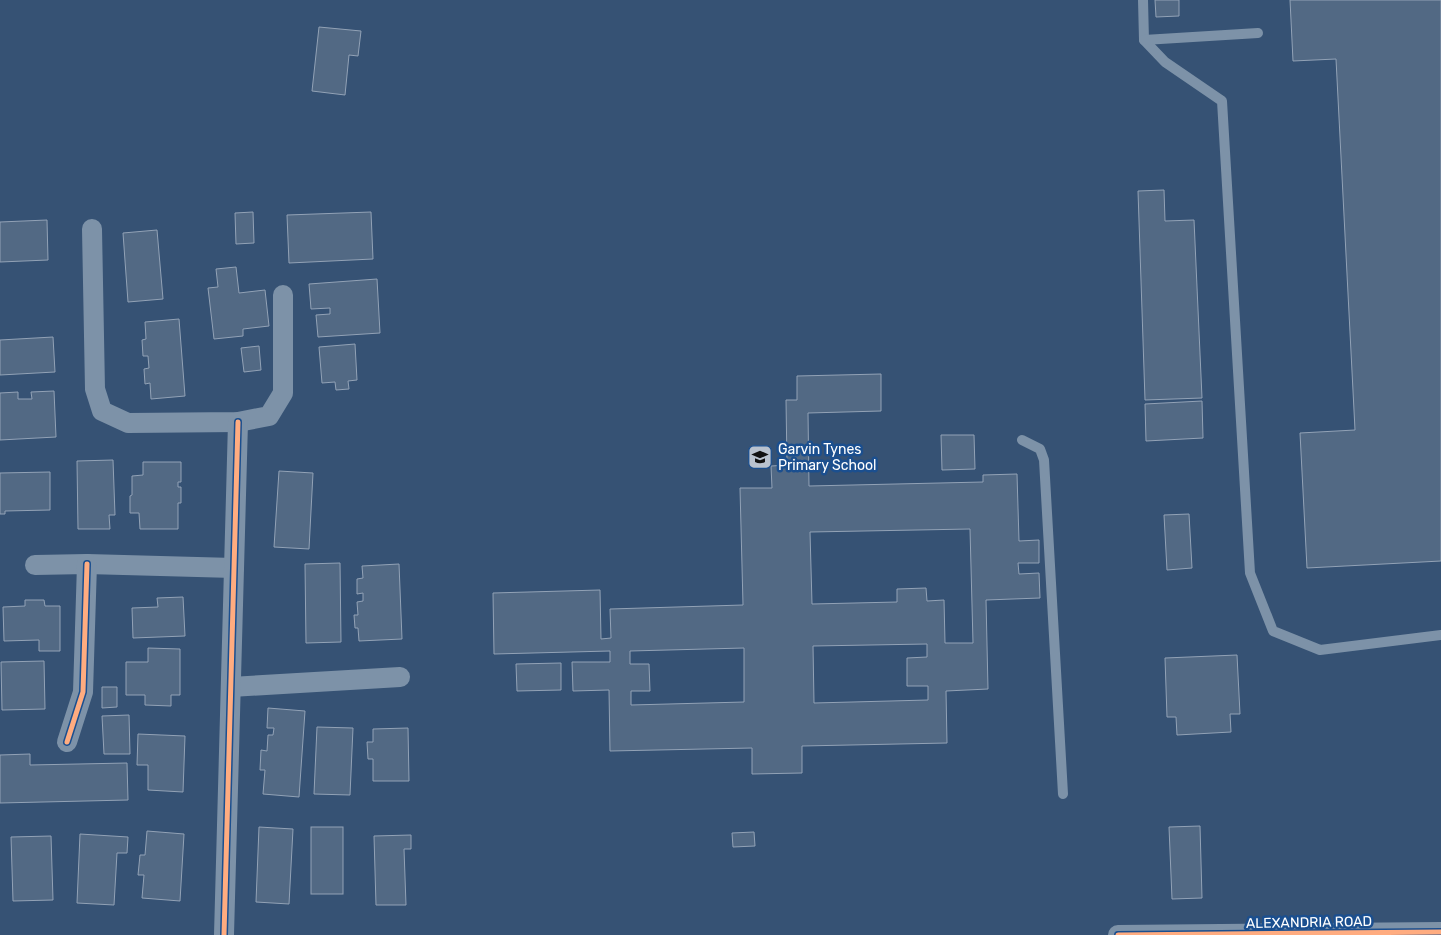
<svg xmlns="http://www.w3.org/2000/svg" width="1441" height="935" viewBox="0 0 1441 935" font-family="Rubik,sans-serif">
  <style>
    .building { fill: #526984; stroke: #92a2b6; fill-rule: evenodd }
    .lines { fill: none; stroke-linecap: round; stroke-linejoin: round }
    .lane { stroke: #7d92a8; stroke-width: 10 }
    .street { stroke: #7d92a8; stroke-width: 20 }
    .cycleway-casing { stroke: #1b4f8f; stroke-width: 8 }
    .cycleway { stroke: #ffac80; stroke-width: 5 }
    .labels { text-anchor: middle; stroke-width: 5; stroke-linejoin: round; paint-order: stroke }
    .poi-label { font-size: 14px; fill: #fff; stroke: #1b4f8f; text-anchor: start }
    .street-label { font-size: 14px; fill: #fff; stroke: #1b4f8f }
  </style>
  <rect width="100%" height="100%" fill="#365274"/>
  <!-- building -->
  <g class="building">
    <path d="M1155 0H1179V16L1156 17Z"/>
    <path d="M1290 0H1441V561L1307 568 1300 433 1355 430 1336 59 1293 61Z"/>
    <path d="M319 27 361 31 358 56 349 55 345 95 312 91Z"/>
    <path d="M1164 190 1165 221 1194 220 1202 398 1145 400 1138 191Z"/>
    <path d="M253 212 254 243 236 244 235 213Z"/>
    <path d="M371 212 373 259 289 263 287 215Z"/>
    <path d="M47 220 48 260 0 262V222Z"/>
    <path d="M157 230 163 299 128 302 123 233Z"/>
    <path d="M236 267 239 293 265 290 269 326 243 329V336L214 339 208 288 218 287 216 269Z"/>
    <path d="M377 279 380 333 318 337 316 315 330 314V308L311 309 309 284Z"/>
    <path d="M179 319 185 396 151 399 150 383 145 384 144 369 149 368 148 356H143L142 340 146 339 145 322Z"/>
    <path d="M53 337 55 372 0 375V340Z"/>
    <path d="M355 344 357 380 348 381 349 389 336 390 335 382 322 383 319 347Z"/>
    <path d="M259 346 261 370 244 372 241 348Z"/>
    <path d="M881 374V411L808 413 809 486 983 482V475L1017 474 1019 541 1039 540V563H1018L1019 574 1039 573 1040 598 986 600 988 689 946 691 947 743 802 746V773L752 774V748L610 751 609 690 573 691 572 662H610V651L494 654 493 593 600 590 601 639 611 638 610 609 743 605 740 488H772L771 466 787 465 786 400H797V376ZM970 529 973 643H945L944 600 927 601 926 588 897 589V602L812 604 810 532ZM927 644V657L907 658V686H928V700L814 703 813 646ZM744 648V702L631 705V691H650L649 664H630V651Z"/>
    <path d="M54 391 56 437 0 440V393L18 392V399H32L31 392Z"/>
    <path d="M1202 401 1203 438 1146 441 1145 404Z"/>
    <path d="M941 435H974L975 469 942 470Z"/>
    <path d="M113 460 115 515H109L110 529H78L77 461Z"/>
    <path d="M143 462H181V482H178V487H181V503H178V529H140L139 513H130V496L132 495V476L143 475Z"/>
    <path d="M279 471 313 473 309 549 274 547Z"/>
    <path d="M50 472V510L5 511V514H0V473Z"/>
    <path d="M1189 514 1192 568 1167 570 1164 515Z"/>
    <path d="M340 563 341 642 306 643 305 564Z"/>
    <path d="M399 564 402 639 359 641 358 628H355L354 615H358L357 602 363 601V593L357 594V579L363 578 362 566Z"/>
    <path d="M183 597 185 636 133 638 132 608 158 607 157 598Z"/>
    <path d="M25 600H44L45 606H60V651H39V640L4 641 3 607 25 606Z"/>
    <path d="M148 648 180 649V695H171V706L145 705V695H126V662H148Z"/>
    <path d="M1237 655 1240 714H1230L1231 732 1177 735 1176 717H1167L1165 658Z"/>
    <path d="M44 661 45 709 2 710 1 662Z"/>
    <path d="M561 663V690L517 691 516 664Z"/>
    <path d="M102 687H117V707L102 708Z"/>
    <path d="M268 708 305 711 299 797 263 794 265 770H260L261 750 267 751 268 735H273L274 728H267Z"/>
    <path d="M129 715 130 754H104L102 716Z"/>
    <path d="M317 727 353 728 350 795 314 794Z"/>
    <path d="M408 728 409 781H373V759H368L367 742H373V729Z"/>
    <path d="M138 734 185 736 183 792 148 790V765H137Z"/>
    <path d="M30 754V765L127 763 128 800 0 803V755Z"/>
    <path d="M1200 826 1202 898 1172 899 1169 827Z"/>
    <path d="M259 827 293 829 289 904 256 902Z"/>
    <rect x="311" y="827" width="32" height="67"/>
    <path d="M147 831 184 834 180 901 142 898 144 875H138L140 855H145Z"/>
    <path d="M754 832 755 846 733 847 732 833Z"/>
    <path d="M80 834 128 837 127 853H117L114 905 77 903Z"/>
    <path d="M411 835V849H404L406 905H376L374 836Z"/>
    <path d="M51 836 53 900 13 901 11 837Z"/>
  </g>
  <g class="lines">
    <!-- lane -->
    <g class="lane">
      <path d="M1143 0 1144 40 1165 62 1222 101 1250 573 1273 631 1320 650 1441 635"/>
      <path d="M1144 40 1258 33"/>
      <path d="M1022 440 1040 449 1044 460 1063 794"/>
    </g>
    <!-- street -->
    <g class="street">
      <path d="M92 229 95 389 102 411 128 423 238 422 269 416 283 393V295"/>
      <path d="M35 565 87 564 234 568"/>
      <path d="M231 687 400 677"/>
      <path d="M67 742 83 692 87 564"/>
      <path d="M224 935 238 422"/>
      <path d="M1118 935 1441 932"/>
    </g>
    <!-- cycleway casing -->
    <g class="cycleway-casing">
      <g id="cycleway">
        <path d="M67 742 83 692 87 564"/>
        <path d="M224 935 238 422"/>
        <path d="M1118 935 1441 932"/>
      </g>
    </g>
    <!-- cycleway -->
    <use href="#cycleway" class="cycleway"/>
  </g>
  <!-- icons -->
  <defs>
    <g id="school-square" transform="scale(1.25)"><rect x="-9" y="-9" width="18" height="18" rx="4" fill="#b9c2ce" stroke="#1b4f8f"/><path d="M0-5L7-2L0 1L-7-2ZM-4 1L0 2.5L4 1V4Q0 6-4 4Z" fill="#111"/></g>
  </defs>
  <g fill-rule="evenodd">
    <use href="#school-square" x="760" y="457"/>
  </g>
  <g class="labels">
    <!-- poi labels -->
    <g class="poi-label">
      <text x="778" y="454">Garvin Tynes<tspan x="778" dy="16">Primary School</tspan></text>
    </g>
    <!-- street labels -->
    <g class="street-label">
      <text transform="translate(1309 922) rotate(-1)" y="5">ALEXANDRIA ROAD</text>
    </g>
  </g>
</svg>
